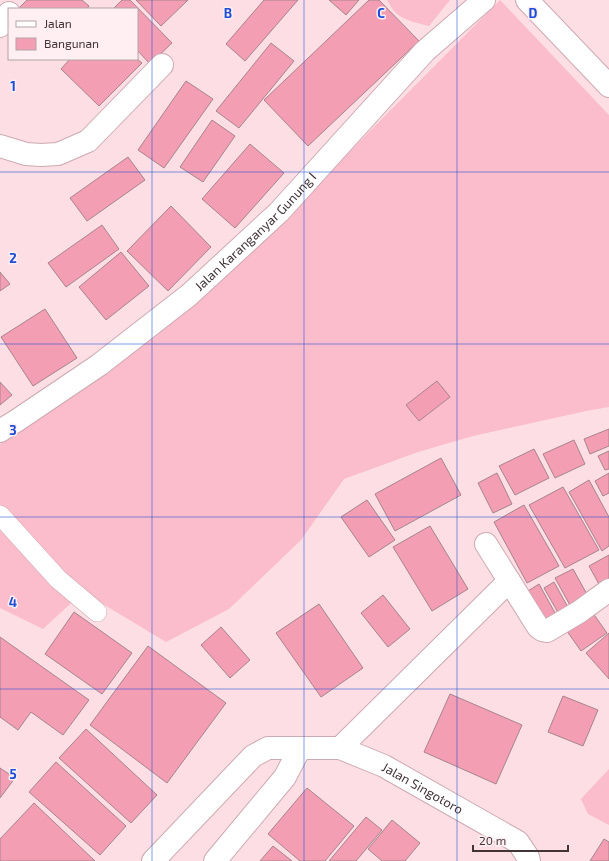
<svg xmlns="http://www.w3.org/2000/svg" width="609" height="861" viewBox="0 0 609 861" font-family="'Exo 2',sans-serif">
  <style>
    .grass { fill: #fbbccb }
    .building { fill: #f49eb4; stroke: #a6848c }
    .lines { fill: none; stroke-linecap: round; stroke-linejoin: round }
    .service-casing { stroke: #cdaab2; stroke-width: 20 }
    .minor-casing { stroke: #cdaab2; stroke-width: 24 }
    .service { stroke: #fff; stroke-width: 19 }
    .minor { stroke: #fff; stroke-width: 22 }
    .grid { fill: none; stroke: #1d4ed8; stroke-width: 1; stroke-opacity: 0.55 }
    .labels { text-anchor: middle; stroke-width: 3; stroke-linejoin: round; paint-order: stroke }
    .street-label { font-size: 13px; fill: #423337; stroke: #ffeff3 }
    .grid-label { font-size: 13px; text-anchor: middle; font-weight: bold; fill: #1d4ed8; stroke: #ffeff3; stroke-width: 3; stroke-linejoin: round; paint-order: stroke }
  </style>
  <rect width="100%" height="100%" fill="#fcdee4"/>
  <!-- grass -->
  <g class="grass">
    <path d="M387 0H450L429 26C418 23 405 21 396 13 392 10 390 4 387 0Z"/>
    <path d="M500 0 609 115V407L586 411 473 436 418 452 344 479 301 540 229 609 166 642 83 592 43 629 0 608V444L86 386 212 287 364 137Z"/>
    <path d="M609 769V825L588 814 581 799Z"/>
  </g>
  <!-- building -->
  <g class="building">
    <path d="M27 0H82L89 6 87 9H18Z"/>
    <path d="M122 0H130L172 43 150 64 137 50V9H113Z"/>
    <path d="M136 0H188L161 26Z"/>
    <path d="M264 0H298L245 61 226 44Z"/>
    <path d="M329 0H359L346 15Z"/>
    <path d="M369 0H379L419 41 308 146 264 100Z"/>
    <path d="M271 43 294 61 239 128 216 111Z"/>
    <path d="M70 59H137L142 63 99 106 61 69Z"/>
    <path d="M186 81 213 99 164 168 138 150Z"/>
    <path d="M212 120 235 136 203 182 180 167Z"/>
    <path d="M250 144 284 173 235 228 202 199Z"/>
    <path d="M128 157 145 180 87 221 70 198Z"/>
    <path d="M171 206 211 247 168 291 127 251Z"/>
    <path d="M102 225 119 249 66 287 48 263Z"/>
    <path d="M121 252 149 286 106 320 79 287Z"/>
    <path d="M0 272 10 284 0 291Z"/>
    <path d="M45 309 77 358 33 386 1 337Z"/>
    <path d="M437 381 450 397 419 421 406 405Z"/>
    <path d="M0 382 12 395 0 405Z"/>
    <path d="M609 429V446L590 454 584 439Z"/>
    <path d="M574 440 585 464 555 478 543 454Z"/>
    <path d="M534 449 549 478 515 495 499 466Z"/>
    <path d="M609 451V469L605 470 598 456Z"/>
    <path d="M441 458 461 495 395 531 375 494Z"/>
    <path d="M497 473 512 504 493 513 478 483Z"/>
    <path d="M609 473V493L603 496 595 481Z"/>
    <path d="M589 480 609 517V546L602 551 569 492Z"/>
    <path d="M563 487 599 550 565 568 529 505Z"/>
    <path d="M367 500 395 540 369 557 341 517Z"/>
    <path d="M524 505 559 566 527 583 494 522Z"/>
    <path d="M430 526 468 589 432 611 393 547Z"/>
    <path d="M609 555V581L600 586 589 566Z"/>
    <path d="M573 569 589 598 571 607 555 578Z"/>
    <path d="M554 582 570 611 560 616 544 588Z"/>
    <path d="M539 584 559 620 548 626 528 591Z"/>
    <path d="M383 595 410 629 388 647 361 613Z"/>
    <path d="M319 604 363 668 321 697 276 633Z"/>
    <path d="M590 609 607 633 581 651 564 627Z"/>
    <path d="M74 612 132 653 102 694 45 654Z"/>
    <path d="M221 627 250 660 230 678 201 645Z"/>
    <path d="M609 633V679L586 653Z"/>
    <path d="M0 637 89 700 63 735 31 712 18 730 0 717Z"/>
    <path d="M148 646 226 703 167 783 90 725Z"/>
    <path d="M450 694 522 725 496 784 424 752Z"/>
    <path d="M563 696 598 710 583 746 548 732Z"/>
    <path d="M86 729 157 795 131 823 59 758Z"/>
    <path d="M56 762 126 826 100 855 29 792Z"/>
    <path d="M0 768 15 778 0 798Z"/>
    <path d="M307 788 354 826 325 861H300L268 834Z"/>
    <path d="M34 803 95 861H0V839Z"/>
    <path d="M366 817 382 830 356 861H329Z"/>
    <path d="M392 820 420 843 405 861H382L368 849Z"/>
    <path d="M604 839 609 842V861H590Z"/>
    <path d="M273 846 292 861H260Z"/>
  </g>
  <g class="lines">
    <!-- service casing -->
    <g class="service-casing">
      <path id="service" d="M0 515 58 579 97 612"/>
    </g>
    <!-- minor casing -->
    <g class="minor-casing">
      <g id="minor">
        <path d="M527 0 609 86"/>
        <path d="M0 26 9 13"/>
        <path d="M0 146 26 154 41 155 58 154 88 141 162 65"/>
        <path id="s1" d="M0 431 16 421 99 365 189 295 279 212 425 51 484 0"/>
        <path d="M486 544 538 627 542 630 547 631 579 612 609 590"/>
        <path d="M340 748 509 581"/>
        <path id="s2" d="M153 861 253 756 268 748H340L384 766 518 842 528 857 529 861"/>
        <path d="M215 861 285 777 300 748"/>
      </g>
    </g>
    <!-- service -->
    <use href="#service" class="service"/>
    <!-- minor -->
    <use href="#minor" class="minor"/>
  </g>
  <!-- grid -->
  <path class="grid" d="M152 0V861M304 0V861M457 0V861M0 172H609M0 344H609M0 517H609M0 689H609"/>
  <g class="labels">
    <!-- street labels -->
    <g class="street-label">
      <text dy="5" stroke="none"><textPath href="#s1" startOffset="325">Jalan Karanganyar Gunung I</textPath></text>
      <text dy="5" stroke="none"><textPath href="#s2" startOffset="326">Jalan Singotoro</textPath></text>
    </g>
  </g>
  <g class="grid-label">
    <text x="228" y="18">B</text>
    <text x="381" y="18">C</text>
    <text x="533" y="18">D</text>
    <text x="13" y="91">1</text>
    <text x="13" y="263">2</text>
    <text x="13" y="435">3</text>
    <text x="13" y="607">4</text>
    <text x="13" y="779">5</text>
  </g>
  <!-- legend -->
  <rect x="8" y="8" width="130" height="52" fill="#ffeff3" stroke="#b3a4a8"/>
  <rect x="16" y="21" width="20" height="6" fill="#ffffff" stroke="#b3a4a8"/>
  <text x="44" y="28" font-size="12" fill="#423337">Jalan</text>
  <rect x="16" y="38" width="20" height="12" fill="#f49eb4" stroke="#b3a4a8"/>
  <text x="44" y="48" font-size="12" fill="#423337">Bangunan</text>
  <!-- scale -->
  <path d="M473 845v6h95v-6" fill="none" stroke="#423337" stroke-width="2"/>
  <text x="479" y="845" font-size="12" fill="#423337" stroke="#ffeff3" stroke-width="3" paint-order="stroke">20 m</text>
</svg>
